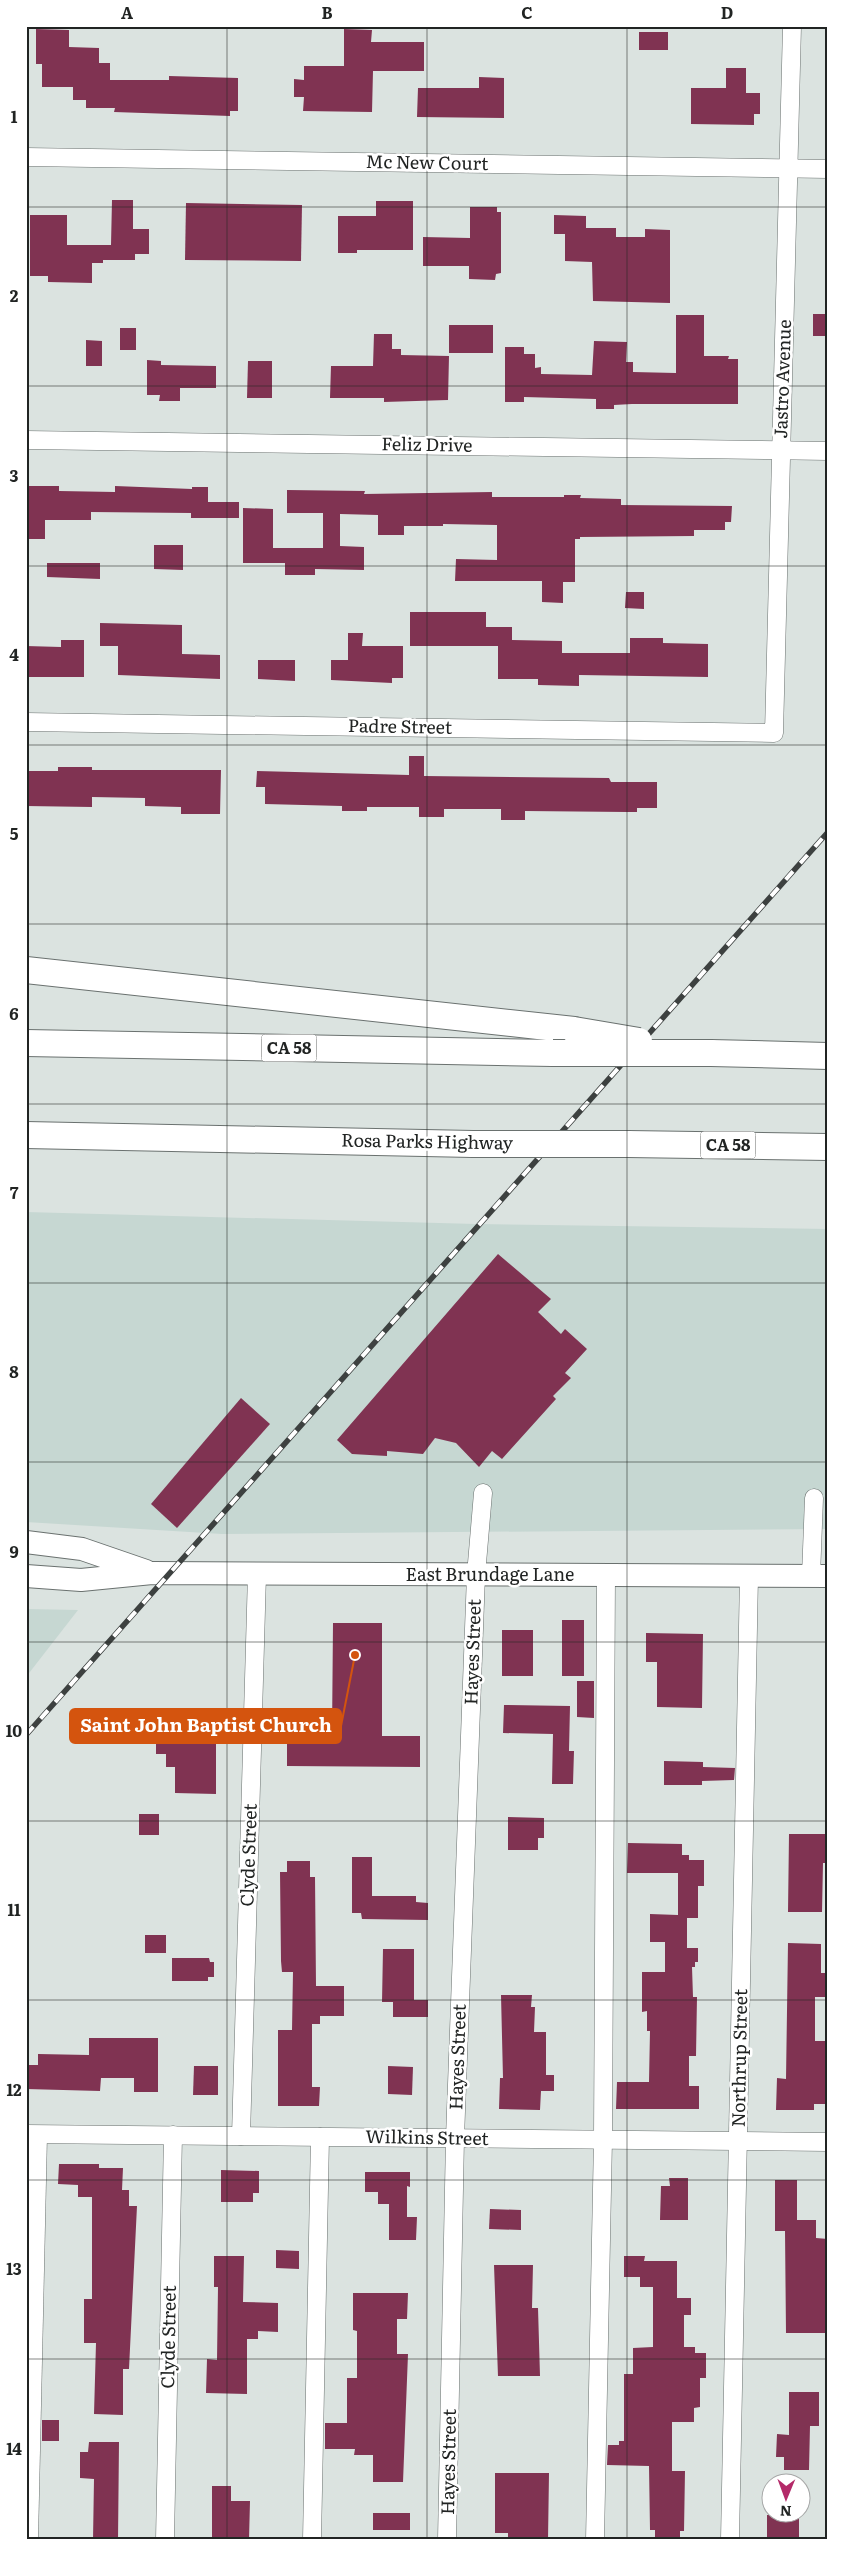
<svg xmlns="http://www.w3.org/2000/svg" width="854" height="2566" viewBox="0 0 854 2566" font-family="Literata,serif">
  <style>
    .built { fill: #c6d7d2 }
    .building { fill: #803352 }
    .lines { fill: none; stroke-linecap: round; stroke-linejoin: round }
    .minor-casing { stroke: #6a716f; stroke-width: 19 }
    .major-casing { stroke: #6a716f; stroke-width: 24 }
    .highway-casing { stroke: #6a716f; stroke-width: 28 }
    .minor { stroke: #fff; stroke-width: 18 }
    .major { stroke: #fff; stroke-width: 22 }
    .highway { stroke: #fff; stroke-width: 26 }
    .rail-casing { stroke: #3d4140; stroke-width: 5.5 }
    .rail { stroke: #fff; stroke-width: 4; stroke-dasharray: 11; stroke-linecap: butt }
    .highway-bridge-casing { stroke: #6a716f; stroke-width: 28; stroke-linecap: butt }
    .highway-bridge { stroke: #fff; stroke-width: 26 }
    .grid { fill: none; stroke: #212423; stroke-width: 1; stroke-opacity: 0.55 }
    .labels { text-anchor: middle; stroke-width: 5; stroke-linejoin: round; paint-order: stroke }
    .shield { fill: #fff; stroke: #646665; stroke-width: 1 }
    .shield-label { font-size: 16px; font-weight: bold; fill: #212423 }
    .street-label { font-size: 18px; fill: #212423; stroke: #fff }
    .leader { fill: none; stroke: #d4540e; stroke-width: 2 }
    .callout-dot { fill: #d4540e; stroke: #fff; stroke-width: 2 }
    .callout { fill: #d4540e; stroke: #d4540e; stroke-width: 2 }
    .callout-label { font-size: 19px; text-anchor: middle; font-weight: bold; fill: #fff }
    .neatline { fill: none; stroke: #212423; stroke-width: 2 }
    .grid-label { font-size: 16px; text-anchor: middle; font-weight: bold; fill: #212423 }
  </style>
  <rect width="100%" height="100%" fill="#dbe3e0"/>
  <!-- built -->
  <g class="built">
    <path d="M26 1212 476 1224 828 1229V1529L222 1534 26 1522Z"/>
    <path d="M26 1609 78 1610 26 1677Z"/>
  </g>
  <!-- building -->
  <g class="building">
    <path d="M36 29 69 30V47L99 48V63H110V80H169V76L238 78V111H230V116L202 115 114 112 115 108H86V100H73V87H42V64H36Z"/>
    <path d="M344 29 372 30 371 42H424V71H373L372 112 303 111 304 97H294V79L304 80V66H344Z"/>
    <rect x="639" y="32" width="29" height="18"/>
    <path d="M726 68H746V93H760V114H754V125L691 124V88H726Z"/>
    <path d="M479 77 504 78V118L417 117 418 88H479Z"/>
    <path d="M112 200H133V229H149V254H135V260H103V263H92V283L48 282V276H30V215H67V245H111Z"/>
    <path d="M376 201H413V250H357V253H338V216H376Z"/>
    <path d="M186 203 302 205 301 261 185 260Z"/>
    <path d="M470 207H497V212H501V273L496 274 495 280 469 279V266H423V237L470 238Z"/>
    <path d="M554 215 586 216V228H616V237H645V229L670 230V303L593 301 592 262 565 261V234H554Z"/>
    <rect x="813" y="314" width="15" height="22"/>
    <path d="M676 315H704V356H729L728 359H738V404H632L614 405V409H596V399L524 397V402H505V347H524V354H535V368L541 367V374L592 375 594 341 627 342 626 362H633V372L676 373Z"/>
    <rect x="449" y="325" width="44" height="28"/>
    <rect x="120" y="328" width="16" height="22"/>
    <path d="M374 334H392V349H401V355L449 356 448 400 384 402V398H330L331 366H373Z"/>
    <path d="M86 340 102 341V366H86Z"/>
    <path d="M147 360 161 361V365L216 366V388H180V401H159L160 395H147Z"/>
    <path d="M248 361H272V398H247Z"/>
    <path d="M26 486H59V491L115 492V486L192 489V487H208V502H239V518H191V513L91 512V520H45V539H27Z"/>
    <path d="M287 490 365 491 364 494 492 492V497H564V495H581L580 498 621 499V505L732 506 731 522H725V530H694V536L580 537V539H575V582H563V603L542 602V581H455L456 559 497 560V525L443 524V526H404V535H378V515L340 514V546L364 547V570L315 569V575H285V563H243V508L273 509V548H323V513H287Z"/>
    <path d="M154 545H183V570L154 569Z"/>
    <path d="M47 563H100V579L47 577Z"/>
    <path d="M626 592H644V609L625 608Z"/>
    <path d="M410 612H486V627H512V640L562 641V653H630V638H663V643L708 644V677L579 675V686L538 685V679H498V646H410Z"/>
    <path d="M100 623 182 625V654L220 655V679L118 675V646H100Z"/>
    <path d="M348 633H363L362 646H403V678H392V683L331 680V660H348Z"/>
    <path d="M61 640H84V677H26V646L61 647Z"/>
    <path d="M258 660H295V681L258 679Z"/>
    <path d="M409 756H424V776L609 778 611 782H657V808H637V812H627L525 811V820H501V809H444V817H419V807H367V811H342V806L265 804V787H256L257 771 409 775Z"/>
    <path d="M58 767H92V770H221L220 814H181V807L145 806V798L92 797V807L26 806V771H58Z"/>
    <path d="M498 1254 551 1299 538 1312 561 1334 565 1329 587 1349 565 1373 571 1378 553 1396 556 1399 502 1459 492 1451 479 1467 456 1443 435 1438 423 1454 387 1451V1456L352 1454 337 1440Z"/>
    <path d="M241 1398 270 1424 177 1528 151 1504Z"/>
    <rect x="562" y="1620" width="22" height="56"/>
    <path d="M333 1623H382V1736H420V1767L287 1766V1734H332Z"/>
    <rect x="502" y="1630" width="31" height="46"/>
    <path d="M646 1633 703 1634 702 1708 657 1707V1662H646Z"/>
    <path d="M577 1681H594V1718L577 1717Z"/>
    <path d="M504 1705 570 1706 569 1751H574L573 1784H552L553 1734 503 1733Z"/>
    <path d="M191 1721H216V1794L175 1793V1767H166V1754H156V1739H162V1728H191Z"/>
    <path d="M664 1761 703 1762V1767L735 1768 734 1780 702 1781V1785H664Z"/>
    <rect x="139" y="1814" width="20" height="21"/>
    <path d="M508 1817 544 1818V1838H538V1850H508Z"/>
    <path d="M789 1834H828V1863H823L822 1912H788Z"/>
    <path d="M628 1843 682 1844V1855H689V1860H704V1886H698V1918H687V1948H698V1962H695V1967H692L693 1997H697L696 2056H689V2086H699V2109H616L617 2082H649L650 2031H647V2011L642 2012V1972H665V1942H650V1914L678 1915V1873H627Z"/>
    <path d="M352 1857H372V1896H416V1902L428 1903V1920L362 1919 361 1913H352Z"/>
    <path d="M287 1861H310V1877H315L316 1986H344V2016H320V2024H312V2087H320L319 2106H278V2030H292L293 1972H282L281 1961 280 1872H287Z"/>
    <rect x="145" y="1935" width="21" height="18"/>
    <path d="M788 1943 821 1944V1973H828V1997H815V2041H828V2104H814V2110H776L777 2078 786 2079Z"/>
    <path d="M383 1949H414V2000H428V2017H393V2002H382Z"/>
    <path d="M172 1958H209L210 1962H214V1977H208V1981H172Z"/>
    <path d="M501 1995H532L531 2007H535L534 2032H546V2075H554V2091H541L540 2110 499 2109 500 2078H503Z"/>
    <path d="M89 2038H158V2092H134V2078H101L100 2091 26 2089V2065H38V2054L89 2055Z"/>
    <path d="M194 2066H218V2095H193Z"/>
    <path d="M388 2066 413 2067 412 2095 388 2094Z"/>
    <path d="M59 2164H99V2168H123L122 2190H129V2206H137L129 2369H123V2415L94 2414 96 2343H84V2299H92V2197H78V2185L58 2184Z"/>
    <path d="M221 2170 259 2171V2193H253V2202H221Z"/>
    <path d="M365 2172H410V2187L407 2186V2217H417L416 2240H389V2204H378V2192H365Z"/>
    <path d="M669 2178H688V2220H660L661 2186H670Z"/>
    <path d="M775 2180H797V2220H816V2238L828 2239V2333H786L785 2231H775Z"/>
    <path d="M490 2209 521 2210V2230L489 2229Z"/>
    <path d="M276 2250 299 2251V2269L276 2268Z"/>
    <path d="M214 2256H244L243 2302 278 2303V2332L258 2331V2339H247V2394L206 2393 207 2359 217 2360 218 2287H214Z"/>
    <path d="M624 2256H645L644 2261H677V2298H691V2315H684V2347H695V2353H706V2378H700V2407L694 2408V2422H672V2471H685L684 2531H680V2540H655V2530H650L649 2466 607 2465 608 2445H619V2441H624V2374H633V2348L653 2347V2287H640V2277H624Z"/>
    <path d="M494 2265H533L532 2308H538L540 2376H498Z"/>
    <path d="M353 2293H408L407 2319H397V2354H408L403 2482H373V2455H354L355 2449H325V2423H347V2378H357V2331L353 2330Z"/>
    <path d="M789 2392H819V2426H810L809 2470H784V2457H776L777 2434 789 2435Z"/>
    <rect x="42" y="2420" width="17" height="21"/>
    <path d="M89 2442H119L118 2540H93L94 2479 80 2478V2452H88Z"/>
    <path d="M495 2473H549L548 2540H508V2533H495Z"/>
    <path d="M212 2486H231V2501H250L249 2540H212Z"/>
    <rect x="373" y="2513" width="37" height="17"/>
    <rect x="767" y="2515" width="32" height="25"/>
  </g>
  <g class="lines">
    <!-- minor casing -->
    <g class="minor-casing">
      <g id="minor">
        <path d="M26 157 828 169"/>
        <path d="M26 440 828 451"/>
        <path d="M26 722 774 733 792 26"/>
        <path d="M811 1576 814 1498"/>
        <path d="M26 2134 828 2142"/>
        <path d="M241 2136 257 1574"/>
        <path d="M29 2540 38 2135"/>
        <path d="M165 2540 173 2135"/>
        <path d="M312 2540 320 2137"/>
        <path d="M447 2540 455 2138 476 1575 483 1493"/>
        <path d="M595 2540 603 2139 606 1575"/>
        <path d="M730 2540 749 1576"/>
      </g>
    </g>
    <!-- major casing -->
    <g class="major-casing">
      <g id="major">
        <path d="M26 1542 82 1549 146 1571"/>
        <path d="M26 1576 81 1580 152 1573 828 1576"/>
      </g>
    </g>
    <!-- highway casing -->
    <g class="highway-casing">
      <g id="highway">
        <path d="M26 970 574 1030"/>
        <path d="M26 1043 553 1053"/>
        <path d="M711 1053 828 1056"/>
        <path d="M26 1135 473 1144"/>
        <path d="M628 1144 828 1147"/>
      </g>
    </g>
    <!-- minor -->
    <use href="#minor" class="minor"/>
    <!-- major -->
    <use href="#major" class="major"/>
    <!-- highway -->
    <use href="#highway" class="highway"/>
    <!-- rail casing -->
    <g class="rail-casing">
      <path id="rail" d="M26 1735 828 832"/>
    </g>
    <!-- rail -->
    <use href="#rail" class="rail"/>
    <!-- highway-bridge casing -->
    <g class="highway-bridge-casing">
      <g id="highway-bridge">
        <path d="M574 1030 639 1041"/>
        <path d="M553 1053H711"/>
        <path d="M473 1144H628"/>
      </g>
    </g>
    <!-- highway-bridge -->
    <use href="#highway-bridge" class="highway-bridge"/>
  </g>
  <!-- grid -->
  <path class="grid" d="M227 26V2540M427 26V2540M627 26V2540M26 207H828M26 386H828M26 566H828M26 745H828M26 924H828M26 1104H828M26 1283H828M26 1462H828M26 1642H828M26 1821H828M26 2000H828M26 2180H828M26 2359H828"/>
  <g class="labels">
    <!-- shield labels -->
    <g class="shield">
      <rect x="261.5" y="1034.5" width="55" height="27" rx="4"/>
      <rect x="700.5" y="1131.5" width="55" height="27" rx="4"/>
    </g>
    <g class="shield-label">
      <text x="289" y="1054">CA 58</text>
      <text x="728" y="1151">CA 58</text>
    </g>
    <!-- street labels -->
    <g class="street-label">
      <text transform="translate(427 163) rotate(1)" y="6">Mc New Court</text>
      <text transform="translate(783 379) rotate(-88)" y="6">Jastro Avenue</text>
      <text transform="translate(427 445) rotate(1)" y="6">Feliz Drive</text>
      <text transform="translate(400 727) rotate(1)" y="6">Padre Street</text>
      <text transform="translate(427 1142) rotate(1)" y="6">Rosa Parks Highway</text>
      <text x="490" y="1581">East Brundage Lane</text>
      <text transform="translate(473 1652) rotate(-88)" y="6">Hayes Street</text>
      <text transform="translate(249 1855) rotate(-88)" y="6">Clyde Street</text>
      <text transform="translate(458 2057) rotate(-88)" y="6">Hayes Street</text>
      <text transform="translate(740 2058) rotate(-89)" y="6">Northrup Street</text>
      <text transform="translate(427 2138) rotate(1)" y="6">Wilkins Street</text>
      <text transform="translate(169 2337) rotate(-89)" y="6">Clyde Street</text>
      <text transform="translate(449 2462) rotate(-89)" y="6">Hayes Street</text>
    </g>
  </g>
  <!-- callouts -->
  <path class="leader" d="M355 1655L341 1726"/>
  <circle class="callout-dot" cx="355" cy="1655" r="5"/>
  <rect class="callout" x="70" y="1709" width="271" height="34" rx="5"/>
  <g class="callout-label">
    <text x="206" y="1732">Saint John Baptist Church</text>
  </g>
  <!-- border -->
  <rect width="854" height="2566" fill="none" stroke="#ffffff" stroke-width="55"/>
  <!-- north arrow -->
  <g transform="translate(786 2498) rotate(181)"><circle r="24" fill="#ffffff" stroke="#a6a7a7"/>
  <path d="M0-4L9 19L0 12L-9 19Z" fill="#b42a69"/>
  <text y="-8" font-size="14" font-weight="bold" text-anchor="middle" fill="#212423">N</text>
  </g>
  <rect x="28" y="28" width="798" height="2510" class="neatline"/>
  <g class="grid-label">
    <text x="127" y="19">A</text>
    <text x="327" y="19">B</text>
    <text x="527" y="19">C</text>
    <text x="727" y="19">D</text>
    <text x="14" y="123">1</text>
    <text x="14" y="302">2</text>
    <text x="14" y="482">3</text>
    <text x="14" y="661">4</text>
    <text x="14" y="840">5</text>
    <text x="14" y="1020">6</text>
    <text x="14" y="1199">7</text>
    <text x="14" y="1378">8</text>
    <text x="14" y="1558">9</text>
    <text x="14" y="1737">10</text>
    <text x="14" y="1916">11</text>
    <text x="14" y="2096">12</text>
    <text x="14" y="2275">13</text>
    <text x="14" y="2455">14</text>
  </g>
</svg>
